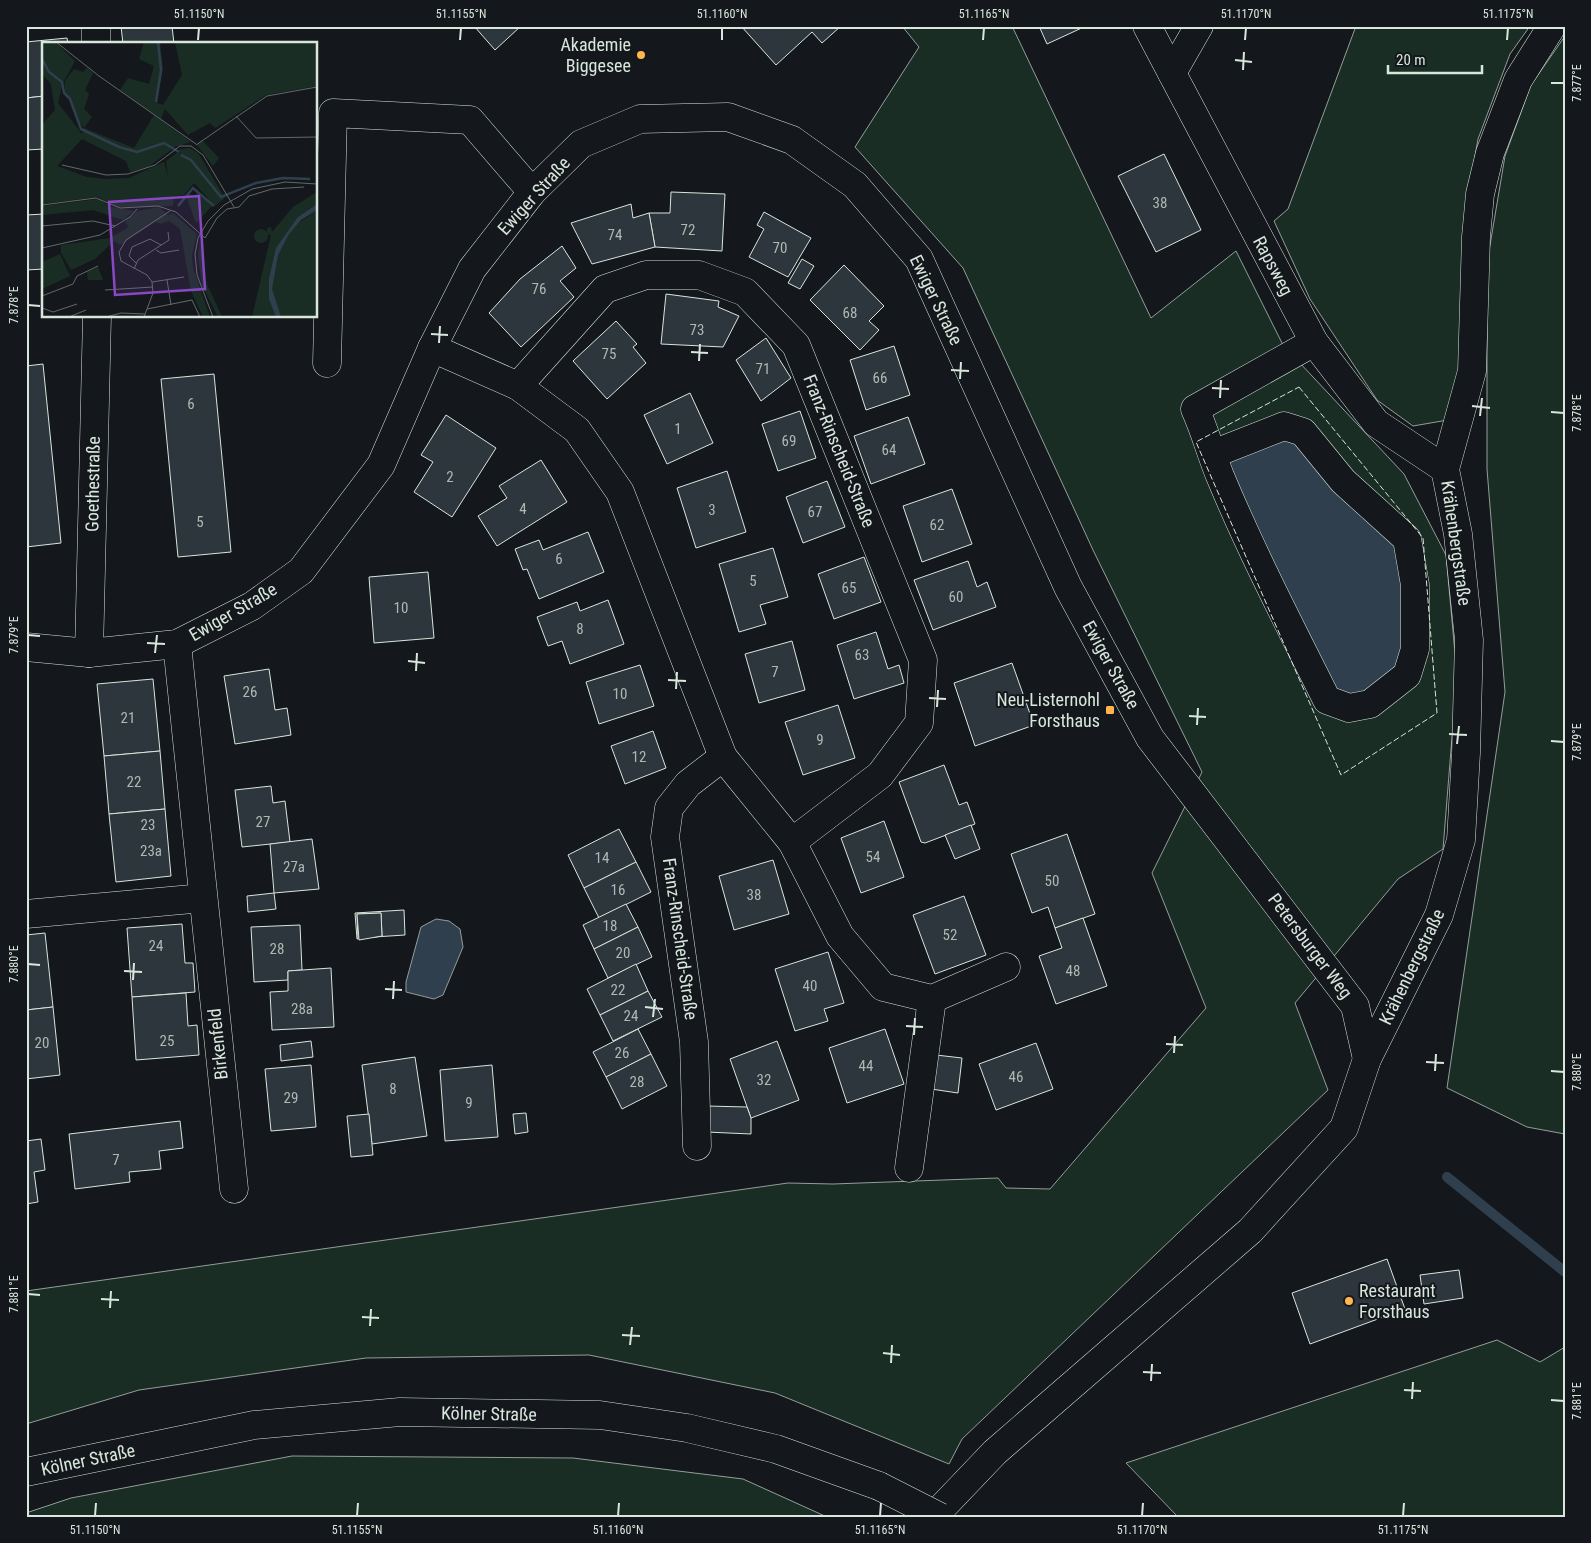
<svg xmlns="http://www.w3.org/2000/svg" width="1591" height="1543" viewBox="0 0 1591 1543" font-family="'Roboto Condensed',sans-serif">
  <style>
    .green { fill: #1a2d24; stroke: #939e99 }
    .water { fill: #2f3f4d; stroke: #939e99 }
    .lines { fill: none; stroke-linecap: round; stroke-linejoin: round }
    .stream { stroke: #2f3f4d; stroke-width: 10 }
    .building { fill: #2c363c; stroke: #d8e6dc }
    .minor-casing { stroke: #d8e6dc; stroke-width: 29 }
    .major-casing { stroke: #d8e6dc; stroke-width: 29 }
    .minor { stroke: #14181c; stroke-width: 28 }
    .major { stroke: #14181c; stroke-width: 28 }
    .major-bridge-casing { stroke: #d8e6dc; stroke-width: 29; stroke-linecap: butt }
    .major-bridge { stroke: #14181c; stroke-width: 28 }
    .fence { stroke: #d8e6dc; stroke-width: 1; stroke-dasharray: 6 2.5; stroke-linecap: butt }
    .ticks { fill: none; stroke: #d8e6dc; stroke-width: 2 }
    .poi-dot { fill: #ffb74d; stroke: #14181c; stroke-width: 2 }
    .labels { text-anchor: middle; stroke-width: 4; stroke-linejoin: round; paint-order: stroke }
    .number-label { font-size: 15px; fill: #adbab4 }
    .poi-label { font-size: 18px; fill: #d8e6dc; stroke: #14181c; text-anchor: end }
    .street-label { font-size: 18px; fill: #d8e6dc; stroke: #14181c }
    .inset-river { fill: none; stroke: #2f3f4d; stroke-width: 2.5 }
    .inset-road { fill: none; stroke: #626a69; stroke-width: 1 }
    .view { fill: #8948c3; fill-opacity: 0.15; stroke: #8948c3; stroke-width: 2.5 }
    .inset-edge { fill: none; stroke: #d8e6dc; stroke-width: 2.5 }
    .neatline { fill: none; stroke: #d8e6dc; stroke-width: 2 }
    .ticks-label { font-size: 12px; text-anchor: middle; fill: #d8e6dc }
  </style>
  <rect width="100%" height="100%" fill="#14181c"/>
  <!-- green -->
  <g class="green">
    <path d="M902 26H1012L1151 318 1236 251 1283 345 1404 474 1446 555 1457 675 1443 849 1398 879 1295 1003 1328 1090 962 1439 949 1464 775 1393 589 1355 366 1358 139 1390 26 1424V1291L788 1183 833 1184 998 1178 1006 1188 1050 1189 1206 1008 1152 873 1202 772 1093 550 963 268 855 147 919 47Z"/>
    <path d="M1356 26H1530L1510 54 1478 139 1464 219 1462 386 1448 420 1413 426 1377 400 1310 299 1274 221 1288 209Z"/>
    <path d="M1565 36V1134L1527 1127 1447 1088 1505 692 1487 469V263L1505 156 1531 85Z"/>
    <path d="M1497 1340 1540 1362 1565 1347V1517H1178L1126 1463Z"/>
    <path d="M292 1456 573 1458 743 1479 827 1517H26V1513L71 1498Z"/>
  </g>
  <!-- water -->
  <g class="water">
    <path d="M1285 434 1399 542 1408 587 1402 666 1363 699 1334 696 1226 473 1232 456Z"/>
    <path d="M436 919 449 921 460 929 463 947 443 995 434 999 406 992V982L421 927Z"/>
  </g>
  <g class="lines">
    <!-- stream -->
    <path class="stream" d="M1447 1177 1565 1272"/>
  </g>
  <!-- building -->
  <g class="building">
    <path d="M121 26H172L174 44H123Z"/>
    <path d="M474 26H521L495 50Z"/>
    <path d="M741 26H841L822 43 812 32 776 65Z"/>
    <path d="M1039 26H1086L1047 44Z"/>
    <path d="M67 38 68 44H44V96L26 98V42Z"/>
    <path d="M44 96V149L26 150V98Z"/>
    <path d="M1164 154 1201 230 1156 252 1118 176Z"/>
    <path d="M671 192 725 194 722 251 655 247 649 213H670Z"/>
    <path d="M631 204 633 218 649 213 655 247 592 264 571 223Z"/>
    <path d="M764 212 811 238 788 277 749 257 764 229 757 225Z"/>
    <path d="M44 214V269L26 270V215Z"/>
    <path d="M562 246 576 268 560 281 574 297 521 347 489 313 520 279Z"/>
    <path d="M802 259 814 266 800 289 788 283Z"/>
    <path d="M844 265 884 306 869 321 879 330 860 350 810 300Z"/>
    <path d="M666 294 719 301 718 307 739 316 723 347 661 344Z"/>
    <path d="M616 321 637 344 633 347 646 363 607 399 573 361Z"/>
    <path d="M766 338 791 378 761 401 736 360Z"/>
    <path d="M894 346 910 395 866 410 850 360Z"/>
    <path d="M43 364 61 543 26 547V366Z"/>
    <path d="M214 374 231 552 178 557 161 379Z"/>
    <path d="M690 393 713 443 667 464 644 415Z"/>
    <path d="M800 411 816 458 778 471 762 424Z"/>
    <path d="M446 415 496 448 452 517 414 492 433 462 421 455Z"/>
    <path d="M908 417 925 464 871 484 854 436Z"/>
    <path d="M541 460 567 502 497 546 478 516 507 498 499 486Z"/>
    <path d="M727 471 746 532 696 548 677 488Z"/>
    <path d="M827 481 845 527 803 543 786 497Z"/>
    <path d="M952 489 972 544 922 562 903 506Z"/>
    <path d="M588 532 604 572 539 599 527 569 523 570 515 549 539 540 543 550Z"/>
    <path d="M773 548 788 597 760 605 766 624 739 632 719 564Z"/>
    <path d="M864 557 881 602 834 619 818 574Z"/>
    <path d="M968 561 977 587 987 582 996 607 933 630 914 580Z"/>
    <path d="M428 572 434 638 374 643 369 577Z"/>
    <path d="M608 600 624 644 570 664 562 641 548 646 537 617 577 602 580 611Z"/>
    <path d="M876 632 888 669 899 665 904 683 854 699 837 645Z"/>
    <path d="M792 641 805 690 759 703 745 654Z"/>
    <path d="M1012 663 1034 725 975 746 954 683Z"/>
    <path d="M640 665 654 706 599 724 586 682Z"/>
    <path d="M269 669 275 710 287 708 291 735 235 744 224 676Z"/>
    <path d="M153 679 160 751 104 756 97 684Z"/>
    <path d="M838 705 855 758 803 775 785 722Z"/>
    <path d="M653 731 666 768 625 784 611 746Z"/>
    <path d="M160 751 165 809 109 814 104 756Z"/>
    <path d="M944 765 959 805 967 802 975 824 925 843 921 842 899 782Z"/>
    <path d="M271 786 273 803 285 801 290 842 242 847 235 790Z"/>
    <path d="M165 809 171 876 116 882 109 814Z"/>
    <path d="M884 821 904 877 861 893 841 838Z"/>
    <path d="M971 825 980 849 955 859 945 835Z"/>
    <path d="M619 829 636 862 584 888 568 855Z"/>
    <path d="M1067 834 1095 914 1055 928 1048 907 1032 913 1011 854Z"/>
    <path d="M312 839 319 889 274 893 270 844Z"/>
    <path d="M773 860 789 914 734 930 719 876Z"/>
    <path d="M636 862 651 892 599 918 584 888Z"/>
    <path d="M274 893 276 909 248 912 247 896Z"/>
    <path d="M964 896 986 955 935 974 913 915Z"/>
    <path d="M626 904 638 927 594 949 583 925Z"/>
    <path d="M404 910 405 935 374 937 382 936 381 913 357 914 358 939H357L355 913Z"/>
    <path d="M381 913 382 936 359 940 357 914Z"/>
    <path d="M1083 918 1107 986 1056 1004 1039 956 1062 948 1055 928Z"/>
    <path d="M182 924 185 963H193L195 992 132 997 127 928Z"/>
    <path d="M300 925 302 970 288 971V980L254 982 251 927Z"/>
    <path d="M638 927 652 957 608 978 594 949Z"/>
    <path d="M45 933 53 1007 26 1010V935Z"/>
    <path d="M828 952 844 1003 824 1009 828 1021 795 1031 775 969Z"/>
    <path d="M636 964 648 991 600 1015 587 989Z"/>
    <path d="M331 968 334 1027 272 1030 270 992 288 991V971Z"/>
    <path d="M648 991 662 1017 613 1041 600 1015Z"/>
    <path d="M186 993 188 1026 197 1025 199 1055 136 1060 132 997Z"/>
    <path d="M53 1007 60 1075 26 1079V1010Z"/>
    <path d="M638 1029 651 1054 606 1077 593 1052Z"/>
    <path d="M885 1029 904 1084 847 1103 829 1048Z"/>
    <path d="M311 1041 313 1057 281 1061 280 1045Z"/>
    <path d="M777 1041 799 1100 751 1118 730 1059Z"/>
    <path d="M1036 1043 1053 1089 996 1110 979 1064Z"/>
    <path d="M651 1054 667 1086 622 1109 606 1077Z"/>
    <path d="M936 1055 962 1058 958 1093 931 1089Z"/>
    <path d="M415 1057 427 1136 372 1144 362 1065Z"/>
    <path d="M311 1065 316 1127 271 1131 265 1069Z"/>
    <path d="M492 1065 498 1137 445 1141 440 1070Z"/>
    <path d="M707 1106 747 1107 751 1118V1134L706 1132Z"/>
    <path d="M526 1113 528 1132 515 1134 513 1114Z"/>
    <path d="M369 1114 373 1155 351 1157 347 1116Z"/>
    <path d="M180 1121 183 1148 159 1151 161 1169 129 1172 130 1182 75 1189 69 1134Z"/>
    <path d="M41 1139 45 1170 34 1172 38 1202 26 1204V1141Z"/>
    <path d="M1387 1259 1405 1309 1310 1344 1292 1293Z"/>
    <path d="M1459 1270 1463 1298 1424 1304 1420 1275Z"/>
  </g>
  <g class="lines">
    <!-- minor casing -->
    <g class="minor-casing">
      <g id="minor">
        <path d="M96 26V44"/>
        <path d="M1147 26 1314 342 1376 423 1445 469"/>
        <path d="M1172 73 1199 26"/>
        <path d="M432 348 518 386 577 430 620 492 723 757 792 842 840 936 883 987 932 999 1006 967"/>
        <path d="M327 363 333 113 470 120 532 192"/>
        <path d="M518 386 605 289 646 275H699L745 292 796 345 923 660 919 723 880 775 792 842"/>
        <path d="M1213 454 1284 426 1303 432 1343 481 1407 539 1415 585V649L1407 675 1370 704 1349 708 1327 700C1290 626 1252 553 1220 476 1211 454 1205 431 1195 409L1314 342"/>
        <path d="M177 644 234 1189"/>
        <path d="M26 647 89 653 177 644 252 606 301 571 381 465 432 348 472 269 532 192 581 144 640 119 728 117 792 140 855 185 919 259 1068 587 1150 738 1355 1006 1367 1059"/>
        <path d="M89 653 97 316"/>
        <path d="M26 914 203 898"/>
        <path d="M697 1146 694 1042 665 837 669 808 688 784 723 757"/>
        <path d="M909 1168 932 999"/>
        <path d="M933 1517 995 1452 1250 1231 1344 1128 1367 1059 1439 915 1461 840 1466 753 1469 640 1458 534 1445 469 1472 371 1476 237 1480 194 1490 153 1518 80 1552 26"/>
      </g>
    </g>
    <!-- major casing -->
    <g class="major-casing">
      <path id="major" d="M26 1472 254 1425 400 1412 600 1415 687 1428 776 1449 879 1486"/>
    </g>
    <!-- minor -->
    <use href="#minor" class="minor"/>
    <!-- major -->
    <use href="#major" class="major"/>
    <!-- major-bridge casing -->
    <g class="major-bridge-casing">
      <path id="major-bridge" d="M879 1486 940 1517"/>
    </g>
    <!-- major-bridge -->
    <use href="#major-bridge" class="major-bridge"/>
    <!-- fence -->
    <path class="fence" d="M1299 387 1423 538 1437 713 1341 775 1196 442Z"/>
  </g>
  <!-- ticks -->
  <path class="ticks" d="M198 40 199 28M460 40 461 28M722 40V28M983 40 984 28M1245 40 1246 28M1507 40 1508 28M1235 60 1252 62M1243 70 1244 52M1551 83H1564M28 305 40 306M431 334 448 335M439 343 440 326M691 352 708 353M699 361 700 344M951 370 969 371M960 379 961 362M1212 388 1229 389M1220 398 1221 380M1472 406 1490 408M1551 412 1564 413M1480 416 1482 398M28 635 40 636M147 643 165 644M155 653 157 635M408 661 425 663M416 671 417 653M668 680 686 681M676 689 677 672M929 698 946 699M937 707 938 690M1189 716 1206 717M1197 725 1198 708M1449 734 1467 735M1551 741 1564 742M1457 744 1459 726M28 964 40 965M124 971 142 972M133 980 134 963M385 989 402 990M393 999 394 981M645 1007 663 1009M653 1017 655 999M906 1026 923 1027M914 1035 915 1018M1166 1044 1183 1045M1174 1053 1175 1036M1426 1062 1444 1063M1435 1071 1436 1054M1551 1071 1564 1072M28 1294 40 1295M101 1299 119 1300M110 1308 111 1291M362 1317 379 1318M370 1326 371 1309M622 1335 640 1336M630 1345 632 1327M883 1353 900 1355M891 1363 892 1345M1143 1372 1161 1373M1151 1381 1152 1364M1404 1390 1421 1391M1412 1399 1413 1382M1551 1400 1564 1401M95 1516 96 1503M357 1516 358 1503M618 1516 619 1503M880 1516 881 1503M1142 1516 1143 1503M1403 1516 1404 1503"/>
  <!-- markers -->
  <g class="poi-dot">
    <circle cx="641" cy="55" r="5"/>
    <rect x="1105" y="705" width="10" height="10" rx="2.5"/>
    <circle cx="1349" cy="1301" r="5"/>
  </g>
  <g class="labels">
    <!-- number labels -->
    <g class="number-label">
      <text x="1160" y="208">38</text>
      <text x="688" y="235">72</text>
      <text x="615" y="240">74</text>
      <text x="780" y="253">70</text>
      <text x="539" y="294">76</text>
      <text x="850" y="318">68</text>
      <text x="697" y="335">73</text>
      <text x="609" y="359">75</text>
      <text x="763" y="374">71</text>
      <text x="880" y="383">66</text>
      <text x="191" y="409">6</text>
      <text x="678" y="434">1</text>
      <text x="789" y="446">69</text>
      <text x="889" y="455">64</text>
      <text x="450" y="482">2</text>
      <text x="523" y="514">4</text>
      <text x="712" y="515">3</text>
      <text x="815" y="517">67</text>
      <text x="200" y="527">5</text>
      <text x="937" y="530">62</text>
      <text x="559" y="564">6</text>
      <text x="753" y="586">5</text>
      <text x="849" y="593">65</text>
      <text x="956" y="602">60</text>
      <text x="401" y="613">10</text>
      <text x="580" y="634">8</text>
      <text x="862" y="660">63</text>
      <text x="775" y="677">7</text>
      <text x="250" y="697">26</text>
      <text x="620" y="699">10</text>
      <text x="128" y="723">21</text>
      <text x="820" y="745">9</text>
      <text x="639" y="762">12</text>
      <text x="134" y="787">22</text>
      <text x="263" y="827">27</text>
      <text x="148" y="830">23</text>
      <text x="151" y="856">23a</text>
      <text x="873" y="862">54</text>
      <text x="602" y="863">14</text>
      <text x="294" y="872">27a</text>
      <text x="1052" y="886">50</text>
      <text x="618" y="895">16</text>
      <text x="754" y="900">38</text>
      <text x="610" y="931">18</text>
      <text x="950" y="940">52</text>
      <text x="156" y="951">24</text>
      <text x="277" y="954">28</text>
      <text x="623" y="958">20</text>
      <text x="1073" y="976">48</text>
      <text x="810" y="991">40</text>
      <text x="618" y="995">22</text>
      <text x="302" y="1014">28a</text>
      <text x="631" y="1021">24</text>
      <text x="167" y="1046">25</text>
      <text x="42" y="1048">20</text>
      <text x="622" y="1058">26</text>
      <text x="866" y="1071">44</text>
      <text x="1016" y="1082">46</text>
      <text x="764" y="1085">32</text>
      <text x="637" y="1087">28</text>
      <text x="393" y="1094">8</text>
      <text x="291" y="1103">29</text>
      <text x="469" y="1108">9</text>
      <text x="116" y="1165">7</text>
    </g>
    <!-- poi labels -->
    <g class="poi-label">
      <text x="631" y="51">Akademie<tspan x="631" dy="21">Biggesee</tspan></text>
      <text x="1100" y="706">Neu-Listernohl<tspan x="1100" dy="21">Forsthaus</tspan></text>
      <text x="1359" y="1297" text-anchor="start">Restaurant<tspan x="1359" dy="21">Forsthaus</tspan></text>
    </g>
    <!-- street labels -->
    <g class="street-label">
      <text transform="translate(534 196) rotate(-48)" y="6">Ewiger Straße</text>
      <text transform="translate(1273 266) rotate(62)" y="6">Rapsweg</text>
      <text transform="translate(936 300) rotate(64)" y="6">Ewiger Straße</text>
      <text transform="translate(839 451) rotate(68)" y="6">Franz-Rinscheid-Straße</text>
      <text transform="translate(93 484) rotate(-89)" y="6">Goethestraße</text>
      <text transform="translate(1456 543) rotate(82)" y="6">Krähenbergstraße</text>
      <text transform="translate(233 612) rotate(-30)" y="6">Ewiger Straße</text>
      <text transform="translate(1111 665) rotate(61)" y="6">Ewiger Straße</text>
      <text transform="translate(680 939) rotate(82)" y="6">Franz-Rinscheid-Straße</text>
      <text transform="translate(1310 946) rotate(53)" y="6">Petersburger Weg</text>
      <text transform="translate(1412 967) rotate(-64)" y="6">Krähenbergstraße</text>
      <text transform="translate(218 1044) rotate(-96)" y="6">Birkenfeld</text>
      <text transform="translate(489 1414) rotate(1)" y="6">Kölner Straße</text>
      <text transform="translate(88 1460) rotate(-12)" y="6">Kölner Straße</text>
    </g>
  </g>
  <!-- overview -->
  <g transform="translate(42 42)">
    <rect width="275" height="275" fill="#14181c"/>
    <path d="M0 0H13L33 19 20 43 16 61 40 92 42 86 34 75 29 57 22 50 23 39 32 27 41 30 45 26 51 31 43 48 47 52 42 67 50 75 42 86 92 106 112 73 149 100 133 105 106 125 88 130 84 119 40 97 15 124 45 135 63 137 87 136 122 120 126 134 124 119 136 110 138 112 137 108 140 107 148 106 156 111 183 156 173 164 152 141 142 153 132 154 131 164 76 165 55 155 0 162V83L13 68 9 42 0 32ZM102 0H118L121 26 115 61 121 63 140 33 133 0H275V44L224 53 173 86 168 81 146 93 123 67 119 77 78 48 86 36 107 42 112 24 97 17ZM160 98 177 116 171 124 155 103ZM275 150V162L256 175 255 182 275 168V275H210L229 193 225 192V186L229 185 230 190 251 165ZM147 151 151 154 156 151 170 164 154 181 144 154ZM56 157 70 165 92 169 81 178 51 168 0 173V164ZM117 165 126 173 131 171 155 192 150 213 151 226 168 275H161L149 249 138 187 127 179 119 182 113 180 78 203 72 199 53 217 29 228 19 211V203L68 196 87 185 83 180 95 169ZM212 194a7 7 0 1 1 14 0a7 7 0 1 1-14 0ZM158 199 165 242 180 275H176L160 243 156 214ZM18 212 28 234 0 247V220ZM56 225 61 238H46L45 230Z" fill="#1a2d24"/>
    <path d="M275 162V168L259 178 247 192 236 213 230 247 239 275H234L227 257V237L234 206 256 175Z" fill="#2f3f4d"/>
    <path class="inset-river" d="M0 17 7 30 20 40 22 51 28 57 39 87 77 105 95 110 122 101 137 110M114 60 119 28 116 0M139 113 149 118 179 155 214 141 241 136 268 137M136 164 151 146 172 164"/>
    <path class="inset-road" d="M14 0 57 34 154 102M194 74 214 96 275 95M154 103 225 54 275 45M20 123 64 133 86 132 113 123 138 104H149L161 113 192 165M0 163 54 156 78 166 116 164 134 170 163 196 175 176 185 167 197 165 207 154 230 147 262 145M0 184 51 179 73 184M0 206 58 193 88 175 95 167M114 208 119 211 137 208M94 221 87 214 90 205 108 197 119 203M92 227 96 218 127 198 126 190M125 238 129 263M110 240 142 235M63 248 111 245M0 254 31 242 35 234 56 224M0 266 11 270 35 262M105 267 150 258 158 275M27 275 44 268M64 275 79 271 103 272M102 275 111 251 110 240 105 233 79 219 77 210 84 198 128 169M171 275 155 233 153 212 156 196 166 179 182 163 210 147 243 140 275 142"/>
    <path class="view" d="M157 154 163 247 73 253 67 160Z"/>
    <rect width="275" height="275" class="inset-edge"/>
  </g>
  <!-- border -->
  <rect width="1591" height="1543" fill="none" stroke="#14181c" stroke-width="55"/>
  <!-- scale -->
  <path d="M1388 65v8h94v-8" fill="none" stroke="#d8e6dc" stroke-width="2.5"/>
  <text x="1396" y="65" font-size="15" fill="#d8e6dc" stroke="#14181c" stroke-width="4" paint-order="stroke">20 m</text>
  <rect x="28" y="28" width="1536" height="1488" class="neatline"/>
  <g class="ticks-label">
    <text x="199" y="18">51.1150°N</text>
    <text x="461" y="18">51.1155°N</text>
    <text x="722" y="18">51.1160°N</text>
    <text x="984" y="18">51.1165°N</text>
    <text x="1246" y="18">51.1170°N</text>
    <text x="1508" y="18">51.1175°N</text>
    <text transform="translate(1577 83) rotate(-90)" y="4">7.877°E</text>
    <text transform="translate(14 305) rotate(-90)" y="4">7.878°E</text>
    <text transform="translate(1577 413) rotate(-90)" y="4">7.878°E</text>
    <text transform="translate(14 635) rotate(-90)" y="4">7.879°E</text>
    <text transform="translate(1577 742) rotate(-90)" y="4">7.879°E</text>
    <text transform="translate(14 964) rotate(-90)" y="4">7.880°E</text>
    <text transform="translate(1577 1072) rotate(-90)" y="4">7.880°E</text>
    <text transform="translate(14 1294) rotate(-90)" y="4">7.881°E</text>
    <text transform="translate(1577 1401) rotate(-90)" y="4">7.881°E</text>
    <text x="95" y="1534">51.1150°N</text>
    <text x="357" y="1534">51.1155°N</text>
    <text x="618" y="1534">51.1160°N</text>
    <text x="880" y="1534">51.1165°N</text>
    <text x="1142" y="1534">51.1170°N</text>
    <text x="1403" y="1534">51.1175°N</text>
  </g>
</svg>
